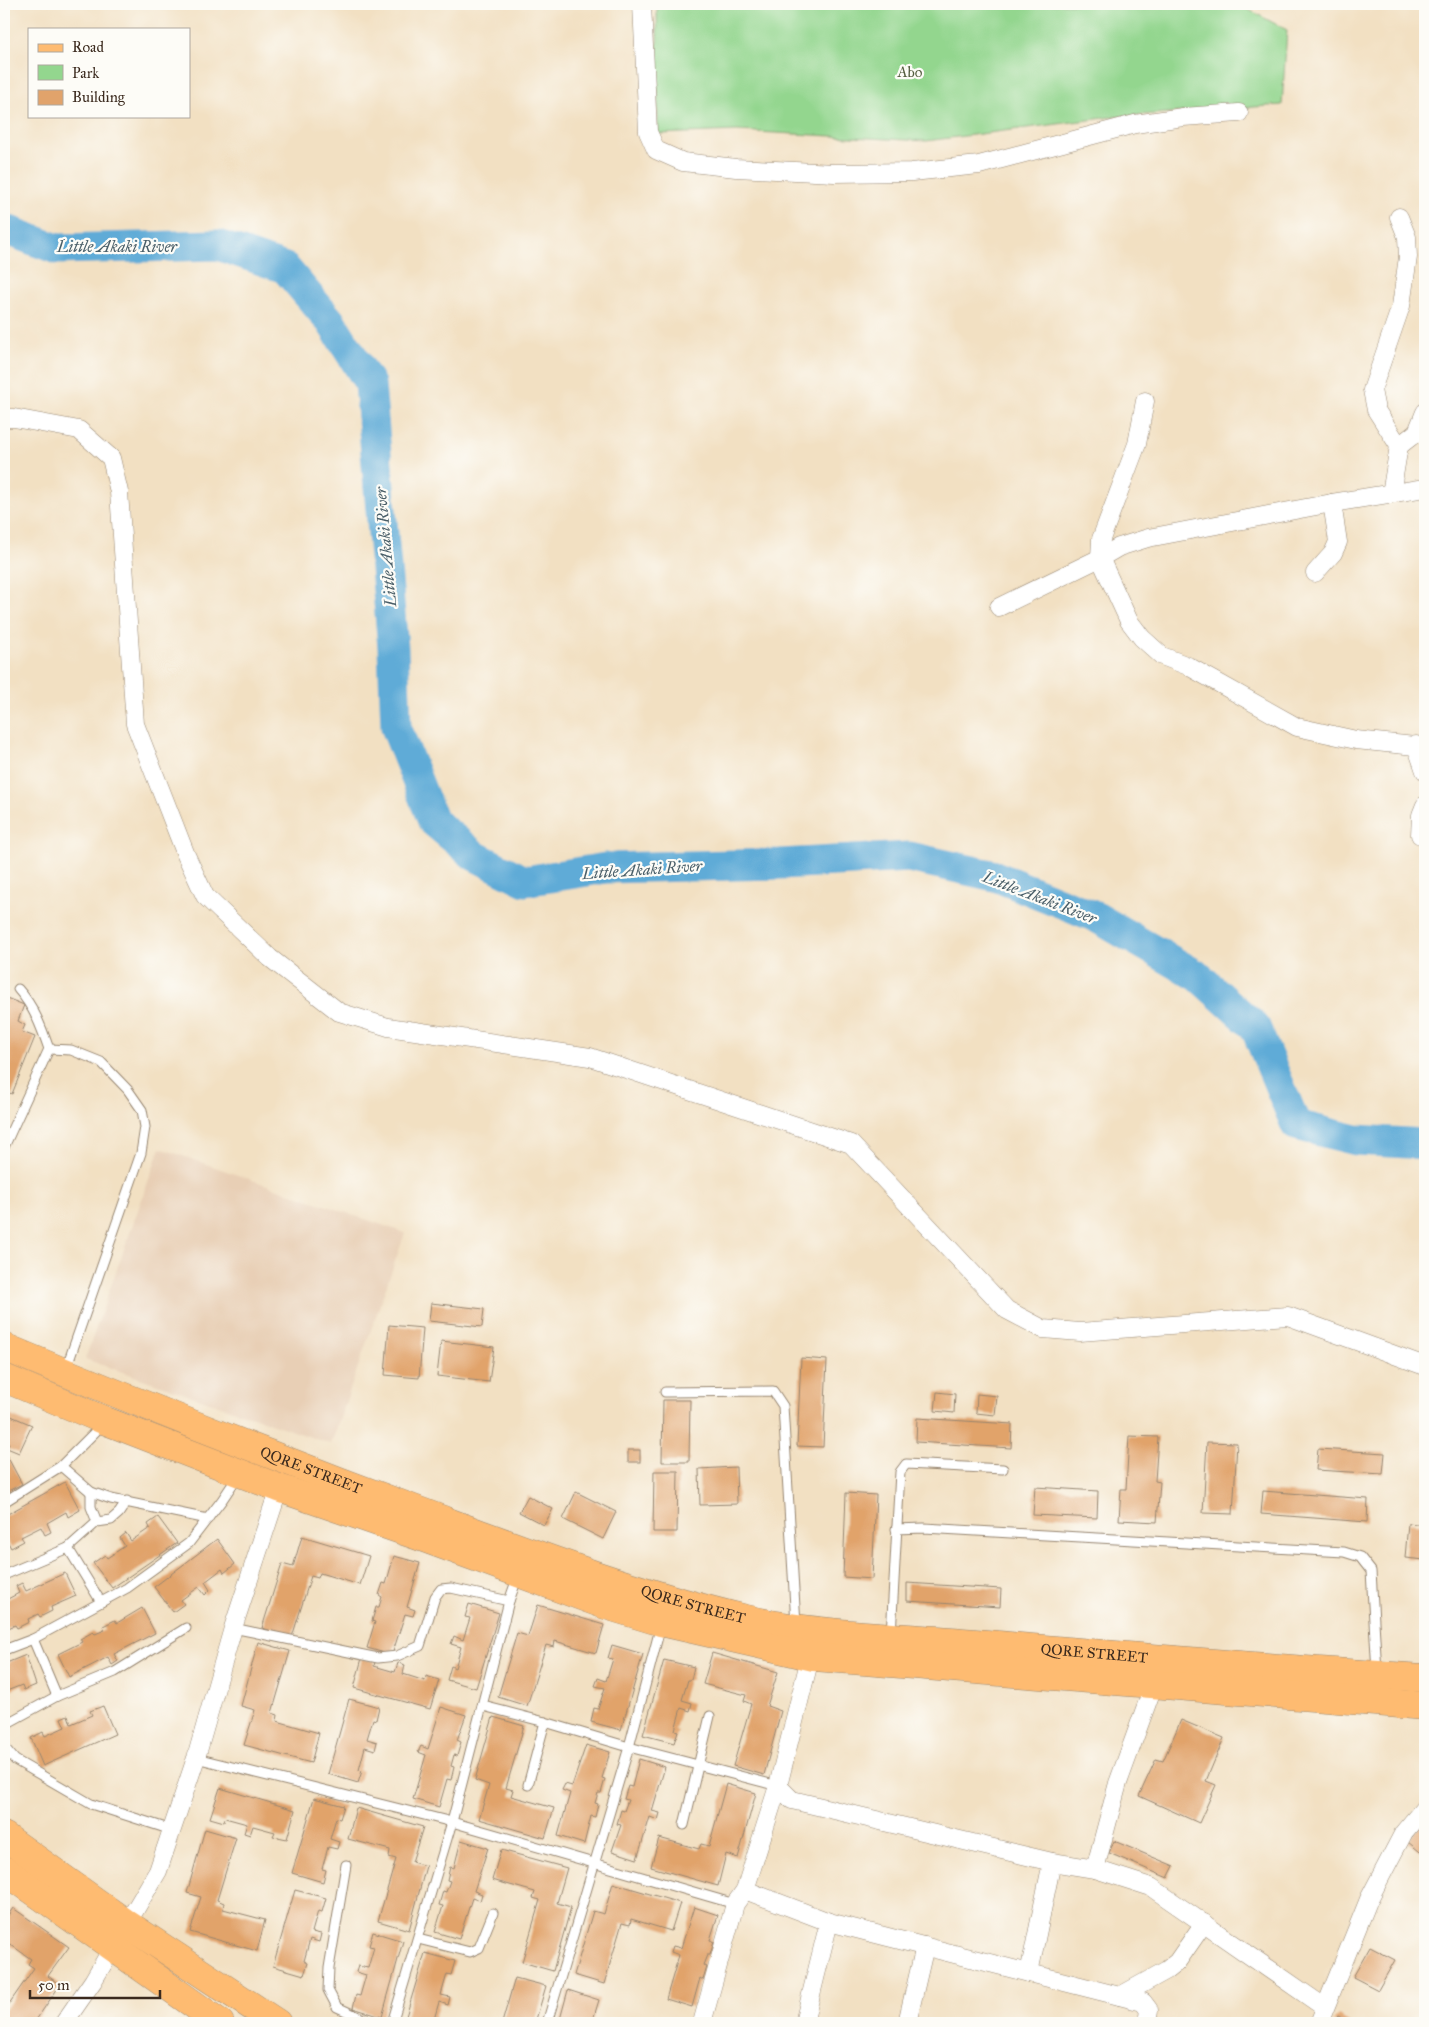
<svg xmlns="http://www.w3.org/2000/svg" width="1429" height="2027" viewBox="0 0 1429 2027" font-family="'IM FELL Great Primer',serif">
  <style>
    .built { fill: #e8cfb5 }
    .green { fill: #93d68e; stroke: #678056 }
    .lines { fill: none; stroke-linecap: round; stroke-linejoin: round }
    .river { stroke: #5fabd7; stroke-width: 31 }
    .building { fill: #e1a36b }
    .service-casing { stroke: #968570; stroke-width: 11 }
    .minor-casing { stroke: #968570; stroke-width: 19 }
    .primary-casing { stroke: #968570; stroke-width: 29 }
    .service { stroke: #fff; stroke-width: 9 }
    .minor { stroke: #fff; stroke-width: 18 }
    .primary { stroke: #febb71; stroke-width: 28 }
    .labels { text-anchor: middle; stroke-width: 4.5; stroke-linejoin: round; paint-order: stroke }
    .park-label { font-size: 15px; fill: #555e40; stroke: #fdfcf7 }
    .street-label { font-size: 15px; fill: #3b2a1e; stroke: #fdfcf7 }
    .water-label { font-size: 16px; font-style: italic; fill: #495e68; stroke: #fdfcf7 }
  </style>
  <rect width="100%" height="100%" fill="#fdfcf7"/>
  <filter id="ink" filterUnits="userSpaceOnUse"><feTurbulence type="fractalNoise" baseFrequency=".02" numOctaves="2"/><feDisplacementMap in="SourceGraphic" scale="10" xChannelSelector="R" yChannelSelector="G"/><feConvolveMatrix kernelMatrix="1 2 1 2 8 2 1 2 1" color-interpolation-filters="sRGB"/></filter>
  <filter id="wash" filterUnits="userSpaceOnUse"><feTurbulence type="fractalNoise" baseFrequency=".0096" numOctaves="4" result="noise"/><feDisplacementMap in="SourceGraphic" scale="20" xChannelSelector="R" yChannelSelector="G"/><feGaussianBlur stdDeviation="1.12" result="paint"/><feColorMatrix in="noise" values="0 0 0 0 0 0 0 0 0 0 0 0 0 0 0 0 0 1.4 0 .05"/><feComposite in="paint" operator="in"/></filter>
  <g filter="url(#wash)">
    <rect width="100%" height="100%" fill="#f2e0c2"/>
    <!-- built -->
    <path class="built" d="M160 1148 405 1233 331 1444 85 1359Z"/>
    <!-- green -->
    <path class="green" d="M657 4H1238L1287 30 1282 105 1112 117 926 141 737 131 658 134Z"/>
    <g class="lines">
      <!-- river -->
      <path class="river" d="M4 229 57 249 218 245 285 268 331 322 370 384 393 648 396 727 433 821 475 856 525 881 606 868 780 864 909 857 995 876 1096 917 1198 976 1255 1027 1296 1125 1356 1140 1425 1144"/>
    </g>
    <g id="blocks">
      <!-- building -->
      <g class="building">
        <path d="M4 997 24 1005 18 1021 25 1025 22 1032 35 1037 12 1094 4 1091Z"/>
        <path d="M431 1303 484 1309 482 1327 429 1321Z"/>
        <path d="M389 1325 423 1328 419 1378 385 1375Z"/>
        <path d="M441 1341 494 1347 489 1382 437 1376Z"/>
        <path d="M801 1358 827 1360 823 1447 797 1446Z"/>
        <path d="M937 1392 955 1394 954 1413 935 1411Z"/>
        <path d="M977 1394 997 1396 995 1415 976 1413Z"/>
        <path d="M663 1400H690L689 1462H662Z"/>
        <path d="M4 1413 32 1425 19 1453 7 1448 9 1444 4 1442Z"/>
        <path d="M917 1418 1012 1424 1011 1448 916 1442Z"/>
        <path d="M1129 1436 1158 1437 1155 1481 1160 1482 1157 1522 1119 1520 1121 1489H1126Z"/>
        <path d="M1207 1442 1237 1443 1233 1514 1203 1513Z"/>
        <path d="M1318 1449 1385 1453 1383 1474 1316 1470Z"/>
        <rect x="628" y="1450" width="12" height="12"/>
        <path d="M7 1456 22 1484 4 1493V1458Z"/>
        <path d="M736 1467 737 1504 700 1505 699 1469Z"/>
        <path d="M654 1471H678L677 1532H653Z"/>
        <path d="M65 1482 80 1510 68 1517 66 1512 47 1523 51 1532 45 1535 41 1527 21 1537 24 1541 11 1548 4 1535V1516Z"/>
        <path d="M1035 1487 1098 1491 1097 1518 1033 1515Z"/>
        <path d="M1263 1491 1368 1499 1367 1522 1261 1514Z"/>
        <path d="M576 1492 616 1512 603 1539 563 1519Z"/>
        <path d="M846 1493 876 1495 872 1579 843 1577Z"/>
        <path d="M528 1496 553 1509 544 1525 519 1512Z"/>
        <path d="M158 1517 177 1543 112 1588 93 1563 105 1555 107 1558 125 1546 120 1538 126 1533 131 1541 150 1528 148 1524Z"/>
        <path d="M1408 1523 1425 1525V1560L1405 1558Z"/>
        <path d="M302 1536 369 1556 360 1585 320 1573 318 1578 311 1576 292 1637 262 1628 282 1564 293 1567Z"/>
        <path d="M217 1539 235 1564 224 1573 222 1569 205 1582 210 1590 205 1595 199 1587 181 1600 184 1604 173 1612 154 1587Z"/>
        <path d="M394 1556 420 1563 407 1607 415 1610 413 1616 405 1614 392 1655 367 1648 375 1622 372 1621 376 1607H379L382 1597 379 1595 383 1583 386 1584Z"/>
        <path d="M65 1573 76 1596 51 1607 52 1611 40 1617 38 1614 28 1619 29 1622 17 1628 15 1625 4 1630V1601L19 1593 16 1586 22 1583 26 1591Z"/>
        <path d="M907 1583 1001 1589 1000 1607 907 1601Z"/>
        <path d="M469 1604 499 1613 476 1688 447 1680 451 1666 455 1668 461 1647 451 1644 454 1636 463 1640 470 1618 465 1617Z"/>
        <path d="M538 1605 604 1625 596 1653 555 1641 554 1647 546 1645 527 1706 498 1697 517 1633 528 1636Z"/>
        <path d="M142 1608 155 1633 114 1654 118 1661 112 1665 108 1657 69 1677 58 1654 82 1642 80 1639 93 1632 95 1634 105 1630 103 1626 115 1620 117 1623Z"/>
        <path d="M258 1642 290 1651 272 1713 278 1715 277 1721 319 1733 311 1763 244 1745 255 1710 241 1706Z"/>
        <path d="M612 1645 643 1654 621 1730 591 1722 594 1708 598 1709 605 1688 595 1686 598 1678 606 1681 613 1659 608 1658Z"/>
        <path d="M712 1653 778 1672 767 1706 781 1711 764 1775 733 1766 751 1704 744 1701 746 1695 703 1684Z"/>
        <path d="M26 1655 36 1685 24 1690 22 1685 4 1692V1664Z"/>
        <path d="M362 1658 375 1662 374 1666 395 1672 398 1663 405 1665 403 1674 425 1681 426 1676 439 1680 430 1709 354 1688Z"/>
        <path d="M664 1660 694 1667 691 1680H688L682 1700 692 1703 690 1711 681 1708 675 1730 678 1731 674 1743 643 1735Z"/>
        <path d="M349 1699 379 1707 376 1720 373 1719 367 1739 377 1742 375 1750 365 1747 359 1770 362 1771 358 1783 328 1774Z"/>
        <path d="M103 1706 115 1734 43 1766 31 1738 43 1732 45 1736 65 1727 61 1718 68 1715 71 1724 92 1715 90 1711Z"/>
        <path d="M441 1707 466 1715 457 1740 461 1742 457 1756 454 1755 451 1766 454 1767 451 1780 447 1779 439 1807 413 1799 426 1755 418 1752 421 1746 428 1749Z"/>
        <path d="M493 1717 524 1726 506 1788 513 1790 511 1796 554 1808 545 1838 479 1819 489 1785 475 1780Z"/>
        <path d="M1181 1720 1224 1738 1206 1781 1216 1785 1199 1823 1139 1796 1156 1759 1163 1761Z"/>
        <path d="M586 1745 610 1752 602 1778 605 1779 601 1793H598L595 1803 598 1804 595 1817 591 1816 584 1844 558 1836 570 1793 562 1790 565 1784 572 1786Z"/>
        <path d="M639 1759 665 1767 652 1811 660 1813 658 1820 650 1817 637 1859 612 1851 621 1825 617 1824 621 1810 624 1811 628 1800 624 1799 628 1786 632 1787Z"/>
        <path d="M726 1784 756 1793 738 1858 726 1854 718 1886 651 1867 659 1838 699 1849 701 1844 709 1846Z"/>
        <path d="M220 1788 295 1810 287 1839 273 1836 275 1832 253 1826 250 1835 244 1833 247 1824 225 1818 224 1822 210 1818Z"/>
        <path d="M314 1798 344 1806 340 1819 336 1818 330 1839 339 1842 337 1849 328 1847 322 1869 326 1870 323 1882 292 1873Z"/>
        <path d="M356 1808 423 1827 412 1862 426 1866 409 1930 378 1921 396 1859 389 1857 390 1850 348 1839Z"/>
        <path d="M1425 1820V1856L1408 1842Z"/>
        <path d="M205 1829 236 1838 217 1900 224 1903 223 1909 265 1920 257 1951 190 1932 201 1897 187 1893Z"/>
        <path d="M461 1840 488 1848 474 1891 482 1894 480 1901 472 1898 459 1939 435 1932 443 1906 439 1905 443 1891 446 1892 450 1881 447 1880 450 1867 454 1868Z"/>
        <path d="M1114 1841 1174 1866 1168 1878 1109 1853Z"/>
        <path d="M501 1850 567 1868 557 1903 571 1907 553 1971 522 1962 540 1900 533 1898 535 1892 492 1880Z"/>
        <path d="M613 1883 680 1903 671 1931 631 1919 630 1925 622 1923 604 1984 574 1975 593 1911 604 1914Z"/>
        <path d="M295 1890 326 1898 322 1912 318 1911 312 1932 321 1934 319 1942 310 1939 304 1961 308 1963 304 1975 273 1966Z"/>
        <path d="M694 1907 718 1915 710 1940 714 1942 710 1955H707L703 1965 707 1967 703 1980 700 1978 692 2007 666 1999 679 1955 671 1952 673 1946 681 1948Z"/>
        <path d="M13 1908 69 1947 48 1976 60 1985 34 2023H4V2011L34 1968 28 1964 31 1959 4 1940V1921Z"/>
        <path d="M373 1932 403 1941 382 2017 353 2008 356 1995 360 1996 366 1975 356 1972 358 1966 368 1968 374 1947 369 1946Z"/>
        <path d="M1370 1947 1395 1960 1378 1990 1353 1977Z"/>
        <path d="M425 1953 455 1961 451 1975 447 1974 441 1995 450 1997 448 2005 439 2002 433 2023H404Z"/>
        <path d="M515 1978 546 1986 535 2023H502Z"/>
        <path d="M568 1990 599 2000 592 2023H559Z"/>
        <path d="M1338 2016 1351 2023H1333Z"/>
      </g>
    </g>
  </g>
  <g filter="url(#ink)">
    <use href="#blocks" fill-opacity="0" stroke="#968570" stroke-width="1"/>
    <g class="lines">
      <!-- service casing -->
      <g class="service-casing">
        <g id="service">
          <path d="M49 1049 71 1050 101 1062 128 1090 142 1110 145 1127 141 1153 66 1369"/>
          <path d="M4 1147 49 1049C41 1026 34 1007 18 989"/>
          <path d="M665 1392 773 1391 783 1406 796 1624"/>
          <path d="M61 1466 91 1492 111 1499 208 1519"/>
          <path d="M91 1492V1507L97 1522"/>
          <path d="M4 1502 61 1466 103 1424"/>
          <path d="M896 1529 924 1528 1344 1552 1360 1557 1371 1571 1377 1672"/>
          <path d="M68 1548 101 1602"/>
          <path d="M4 1575 68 1548 97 1522 111 1520 119 1513 127 1501"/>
          <path d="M233 1628 378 1658 397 1656 420 1646 435 1597 441 1589 451 1588 509 1601"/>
          <path d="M891 1635 900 1472 906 1464 1003 1469"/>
          <path d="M33 1639 57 1696"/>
          <path d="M4 1650 33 1639 127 1588 189 1543 222 1500 238 1476"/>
          <path d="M483 1706 545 1722 629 1747 778 1786"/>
          <path d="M4 1725 57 1696 115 1672 186 1628"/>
          <path d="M4 1747 15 1760 91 1804 172 1830"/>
          <path d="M196 1758 452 1822 735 1904"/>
          <path d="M528 1785 545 1722"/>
          <path d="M684 1825 710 1716"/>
          <path d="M346 1865 329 1968 328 1990 337 2007 372 2023"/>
          <path d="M418 1939 470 1952 479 1948 493 1913"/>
          <path d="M392 2023 452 1822 509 1601 518 1576"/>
          <path d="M547 2023 629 1747 661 1625"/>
        </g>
      </g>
      <!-- minor casing -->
      <g class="minor-casing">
        <g id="minor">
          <path d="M642 4 648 132 656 150 683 162 736 168 834 173 912 172 979 165 1135 124 1183 117 1239 113"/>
          <path d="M1145 401 1137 444 1101 539 1100 558 1129 621 1142 638 1162 656 1188 666 1297 727 1356 740 1425 747"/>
          <path d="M4 418H14L79 430 111 458 119 492 135 724 186 855 205 896 270 958 339 1012 388 1027 590 1057 851 1144 1007 1310 1043 1329 1080 1332 1288 1316 1425 1366"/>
          <path d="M1399 446 1417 432 1425 412"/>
          <path d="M1391 494 1399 446 1376 410 1372 390 1401 306 1408 257 1407 237 1399 217"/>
          <path d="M1315 573 1333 553 1338 542 1332 503"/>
          <path d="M999 607 1100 558 1119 547 1148 538 1332 503 1425 488"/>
          <path d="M1416 745 1425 771"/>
          <path d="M1420 835 1421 815 1425 805"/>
          <path d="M778 1786 792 1800 1052 1862 1095 1869 1151 1887 1324 2007"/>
          <path d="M1095 1869 1118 1783 1154 1684"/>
          <path d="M745 1890 829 1922 1143 2002 1149 2010 1147 2023"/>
          <path d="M1029 1973 1052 1862"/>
          <path d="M1120 1996 1167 1970 1177 1962 1204 1923"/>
          <path d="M64 2023 93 1981 158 1871 196 1758 233 1628 279 1488"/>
          <path d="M702 2023 735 1904 745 1890 778 1786 808 1666 814 1657 816 1647"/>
          <path d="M804 2023 829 1922"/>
          <path d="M907 2023 925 1946"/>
          <path d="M1319 2023 1369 1899 1404 1832 1425 1807"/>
        </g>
      </g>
      <!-- primary casing -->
      <g class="primary-casing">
        <g id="primary">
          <path id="s1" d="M4 1347C147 1407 292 1464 438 1518 540 1556 641 1594 747 1619 822 1636 899 1636 975 1643 1125 1656 1275 1669 1425 1678"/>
          <path d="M4 1378 106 1421 279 1488 418 1536 605 1605 661 1622 814 1657 1425 1706"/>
          <path d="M4 1836 127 1924 277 2023"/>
          <path d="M4 1870 220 2023"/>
        </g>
      </g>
      <!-- service -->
      <use href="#service" class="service"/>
      <!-- minor -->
      <use href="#minor" class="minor"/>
      <!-- primary -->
      <use href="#primary" class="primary"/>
    </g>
  </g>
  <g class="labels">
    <!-- park labels -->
    <g class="park-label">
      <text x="910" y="77">Abo</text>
    </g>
    <!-- street labels -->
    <g class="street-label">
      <text dy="5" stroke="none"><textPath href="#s1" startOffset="331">QORE STREET</textPath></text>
      <text dy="5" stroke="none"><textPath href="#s1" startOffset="736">QORE STREET</textPath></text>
      <text dy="5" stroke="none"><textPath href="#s1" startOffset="1141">QORE STREET</textPath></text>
    </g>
    <!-- water labels -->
    <g class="water-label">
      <text x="117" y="252">Little Akaki River</text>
      <text transform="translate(385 547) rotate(-95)" y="6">Little Akaki River</text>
      <text transform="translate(642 869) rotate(-4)" y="6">Little Akaki River</text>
      <text transform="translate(1040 897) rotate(21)" y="6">Little Akaki River</text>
    </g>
  </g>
  <!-- margin -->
  <rect width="1429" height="2027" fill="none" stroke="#fdfcf7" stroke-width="20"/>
  <!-- legend -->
  <rect x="28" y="28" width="162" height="90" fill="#fdfcf7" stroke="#afa8a0"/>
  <rect x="38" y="44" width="25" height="8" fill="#febb71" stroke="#afa8a0"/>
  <text x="72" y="52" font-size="15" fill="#3b2a1e">Road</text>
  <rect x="38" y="65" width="25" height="15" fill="#93d68e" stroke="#afa8a0"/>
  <text x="72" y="78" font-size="15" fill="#3b2a1e">Park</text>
  <rect x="38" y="90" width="25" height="15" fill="#e1a36b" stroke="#afa8a0"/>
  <text x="72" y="102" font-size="15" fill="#3b2a1e">Building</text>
  <!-- scale -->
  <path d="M30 1990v8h130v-8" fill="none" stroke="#3b2a1e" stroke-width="2.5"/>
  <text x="38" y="1990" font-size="15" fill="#3b2a1e" stroke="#fdfcf7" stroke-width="4" paint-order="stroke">50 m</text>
</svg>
